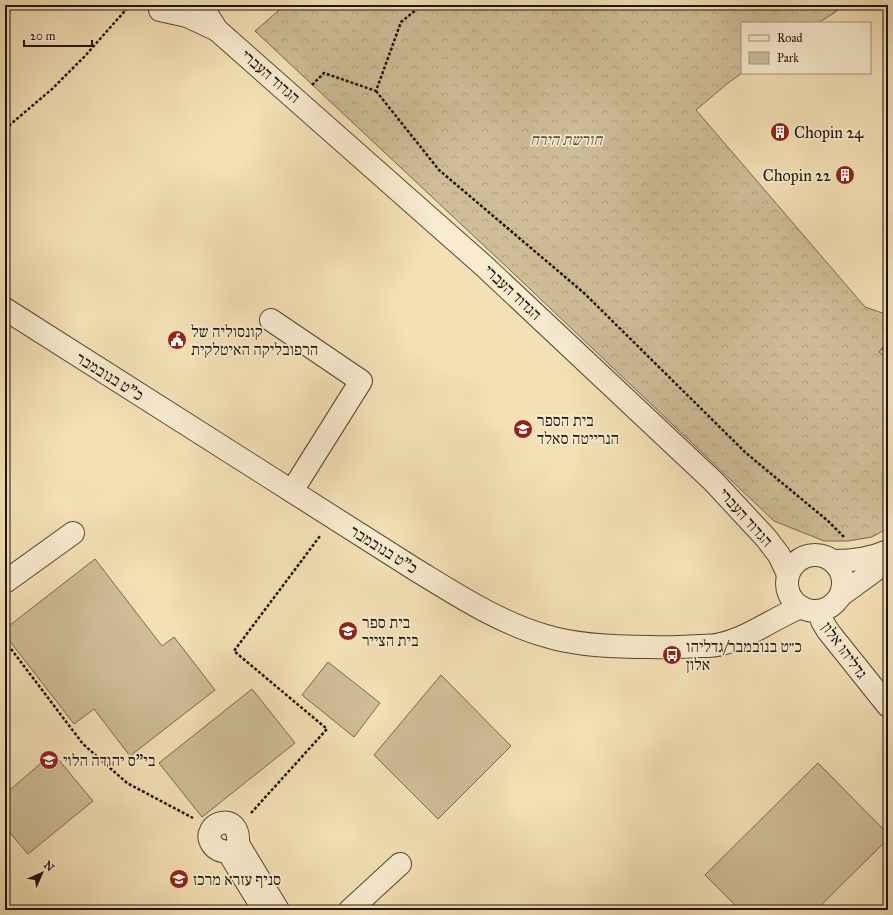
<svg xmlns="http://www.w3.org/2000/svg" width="893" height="915" viewBox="0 0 893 915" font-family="'IM FELL Great Primer','Frank Ruhl Libre',serif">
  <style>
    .forest { fill: url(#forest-crowns); stroke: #766850 }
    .park { fill: #cfbd98; stroke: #766850 }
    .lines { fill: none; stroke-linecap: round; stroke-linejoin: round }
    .minor-casing { stroke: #534733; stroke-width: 24 }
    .path { stroke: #1d1408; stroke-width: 2.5; stroke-dasharray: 3 2; stroke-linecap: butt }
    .minor { stroke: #f8ebcf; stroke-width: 22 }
    .labels { text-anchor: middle; stroke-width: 3.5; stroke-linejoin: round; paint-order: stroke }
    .street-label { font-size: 16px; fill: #1d1408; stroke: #f8ebcf }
    .poi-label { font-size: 16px; fill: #1d1408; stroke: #f8ebcf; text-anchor: start }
    .park-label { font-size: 16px; font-style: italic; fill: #5b4f3a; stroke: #f8ebcf }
  </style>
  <defs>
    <pattern id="forest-crowns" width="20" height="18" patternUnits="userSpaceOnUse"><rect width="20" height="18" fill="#cfbd98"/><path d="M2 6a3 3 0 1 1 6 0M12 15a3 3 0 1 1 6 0" fill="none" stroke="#b1a282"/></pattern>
  </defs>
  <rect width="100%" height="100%" fill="#f4e0b5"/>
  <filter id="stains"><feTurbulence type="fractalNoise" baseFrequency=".005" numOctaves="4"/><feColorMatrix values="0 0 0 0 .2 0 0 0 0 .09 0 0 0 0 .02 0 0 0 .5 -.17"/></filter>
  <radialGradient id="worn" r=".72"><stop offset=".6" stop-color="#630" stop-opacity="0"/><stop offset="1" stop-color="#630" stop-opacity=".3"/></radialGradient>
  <!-- forest -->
  <path class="forest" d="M285 5H832L837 11 818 23H742V73L728 83 696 110 865 307 888 315V342L879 352 888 361V528L872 537 848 541H824L774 521 510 270 255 31Z"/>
  <!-- park -->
  <g class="park">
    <path d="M888 342V361L879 352Z"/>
    <path d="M95 559 162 646 174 637 215 690 130 756 94 709 74 724 5 635V629Z"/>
    <path d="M328 662 380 703 354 737 302 695Z"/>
    <path d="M441 675 511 746 438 819 374 755Z"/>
    <path d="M252 689 295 743 202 817 159 763Z"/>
    <path d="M53 753 93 801 28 854 5 827V794Z"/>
    <path d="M818 763 888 834V839L816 910H740L705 875Z"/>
  </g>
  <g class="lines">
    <!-- minor casing -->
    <g class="minor-casing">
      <g id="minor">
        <path d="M202 5 208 16 217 30 484 266 713 481 766 538 779 555 788 574"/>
        <path d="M160 10 187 16 217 30"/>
        <path d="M5 309 416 570C457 595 500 623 546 636 578 646 618 647 651 647 668 648 684 647 700 646 707 646 715 646 721 644 750 637 774 618 801 607"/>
        <path d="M271 320 361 381 292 491"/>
        <circle cx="815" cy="583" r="28"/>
        <path d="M834 561C853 561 870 559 888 551"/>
        <path d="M5 582 73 533"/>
        <path d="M841 595 874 571 888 557"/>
        <path d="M820 611 822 621 828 631 888 706"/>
        <path d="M264 910 228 852C221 851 216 850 212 844 199 824 241 808 238 844L278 910"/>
        <path d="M350 910 400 864"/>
      </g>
    </g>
    <!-- path -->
    <g class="path">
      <path d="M312 85 324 73 376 91 401 22 422 5"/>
      <path d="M376 91 439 170 584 293 746 453 828 521 845 538"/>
      <path d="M5 129 52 89 85 56 130 5"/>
      <path d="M883 348 888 353"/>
      <path d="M5 641 83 744 127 783 193 818"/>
      <path d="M251 813 327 729 234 651 320 536"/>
    </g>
    <!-- minor -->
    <use href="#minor" class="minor"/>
  </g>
  <!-- icons -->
  <defs>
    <g id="building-disc" transform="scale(1)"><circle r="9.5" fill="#8f2418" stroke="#f8ebcf"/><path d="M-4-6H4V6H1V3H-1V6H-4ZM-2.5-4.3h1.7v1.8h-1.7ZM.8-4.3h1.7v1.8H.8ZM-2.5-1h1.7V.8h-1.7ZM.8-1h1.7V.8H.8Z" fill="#fff"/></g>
    <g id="civic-disc" transform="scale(1)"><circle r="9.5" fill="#8f2418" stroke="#f8ebcf"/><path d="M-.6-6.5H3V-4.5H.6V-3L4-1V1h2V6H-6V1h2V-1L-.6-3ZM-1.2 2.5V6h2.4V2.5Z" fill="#fff"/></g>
    <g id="school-disc" transform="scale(1)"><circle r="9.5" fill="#8f2418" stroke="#f8ebcf"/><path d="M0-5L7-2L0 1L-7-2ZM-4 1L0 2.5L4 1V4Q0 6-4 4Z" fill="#fff"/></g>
    <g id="bus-disc" transform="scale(1)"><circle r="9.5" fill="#8f2418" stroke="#f8ebcf"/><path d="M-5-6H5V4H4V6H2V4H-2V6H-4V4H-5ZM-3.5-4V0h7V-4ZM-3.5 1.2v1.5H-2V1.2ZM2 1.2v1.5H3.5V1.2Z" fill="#fff"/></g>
  </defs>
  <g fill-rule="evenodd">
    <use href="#building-disc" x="780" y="132"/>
    <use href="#building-disc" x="845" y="175"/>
    <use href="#civic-disc" x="177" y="340"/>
    <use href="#school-disc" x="523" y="429"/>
    <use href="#school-disc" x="348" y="631"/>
    <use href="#bus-disc" x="672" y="655"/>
    <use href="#school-disc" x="49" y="760"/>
    <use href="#school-disc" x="179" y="879"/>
  </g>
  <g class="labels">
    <!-- street labels -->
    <g class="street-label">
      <text transform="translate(271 76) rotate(41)" y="6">הגדוד העברי</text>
      <text transform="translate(513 292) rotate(43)" y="6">הגדוד העברי</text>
      <text transform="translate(110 376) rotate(32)" y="6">כ"ט בנובמבר</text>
      <text transform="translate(746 517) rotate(48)" y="6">הגדוד העברי</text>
      <text transform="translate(384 549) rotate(32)" y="6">כ"ט בנובמבר</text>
      <text transform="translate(845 650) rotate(54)" y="6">גדליהו אלון</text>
    </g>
    <!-- poi labels -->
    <g class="poi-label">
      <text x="794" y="138">Chopin 24</text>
      <text x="831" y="181" text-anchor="end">Chopin 22</text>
      <text x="191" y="337">קונסוליה של<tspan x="191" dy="18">הרפובליקה האיטלקית</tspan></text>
      <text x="537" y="426">בית הספר<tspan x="537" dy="18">הנרייטה סאלד</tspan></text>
      <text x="362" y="628">בית ספר<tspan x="362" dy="18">בית הצייר</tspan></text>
      <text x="686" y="652">כ״ט בנובמבר/גדליהו<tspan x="686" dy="18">אלון</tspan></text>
      <text x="63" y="766">בי"ס יהודה הלוי</text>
      <text x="193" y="885">סניף עזרא מרכז</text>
    </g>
    <!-- park labels -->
    <g class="park-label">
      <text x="566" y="145">חורשת הירח</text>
    </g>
  </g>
  <!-- margin -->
  <rect width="893" height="915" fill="none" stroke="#f4e0b5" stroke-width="20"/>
  <rect x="6" y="6" width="881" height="903" fill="none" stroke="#1d1408" stroke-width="2"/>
  <rect x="10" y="10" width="873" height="895" fill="none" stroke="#1d1408"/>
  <!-- legend -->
  <rect x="741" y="22" width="130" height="52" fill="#f8ebcf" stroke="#a0957f"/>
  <rect x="749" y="35" width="20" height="6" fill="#f8ebcf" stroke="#a0957f"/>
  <text x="777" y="42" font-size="12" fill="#1d1408">Road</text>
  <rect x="749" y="52" width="20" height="12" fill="#cfbd98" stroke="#a0957f"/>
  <text x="777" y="62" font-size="12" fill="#1d1408">Park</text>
  <!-- north arrow -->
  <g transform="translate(42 873) rotate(45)" stroke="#f8ebcf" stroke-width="3" paint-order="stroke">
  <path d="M0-3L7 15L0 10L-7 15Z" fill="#1d1408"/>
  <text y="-6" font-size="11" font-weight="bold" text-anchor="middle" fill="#1d1408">N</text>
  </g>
  <!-- scale -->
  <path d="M24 40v6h68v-6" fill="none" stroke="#1d1408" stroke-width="2"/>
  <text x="30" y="40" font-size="12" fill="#1d1408" stroke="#f8ebcf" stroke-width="3" paint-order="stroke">20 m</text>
  <rect width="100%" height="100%" filter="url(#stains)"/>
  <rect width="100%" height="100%" fill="url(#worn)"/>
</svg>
